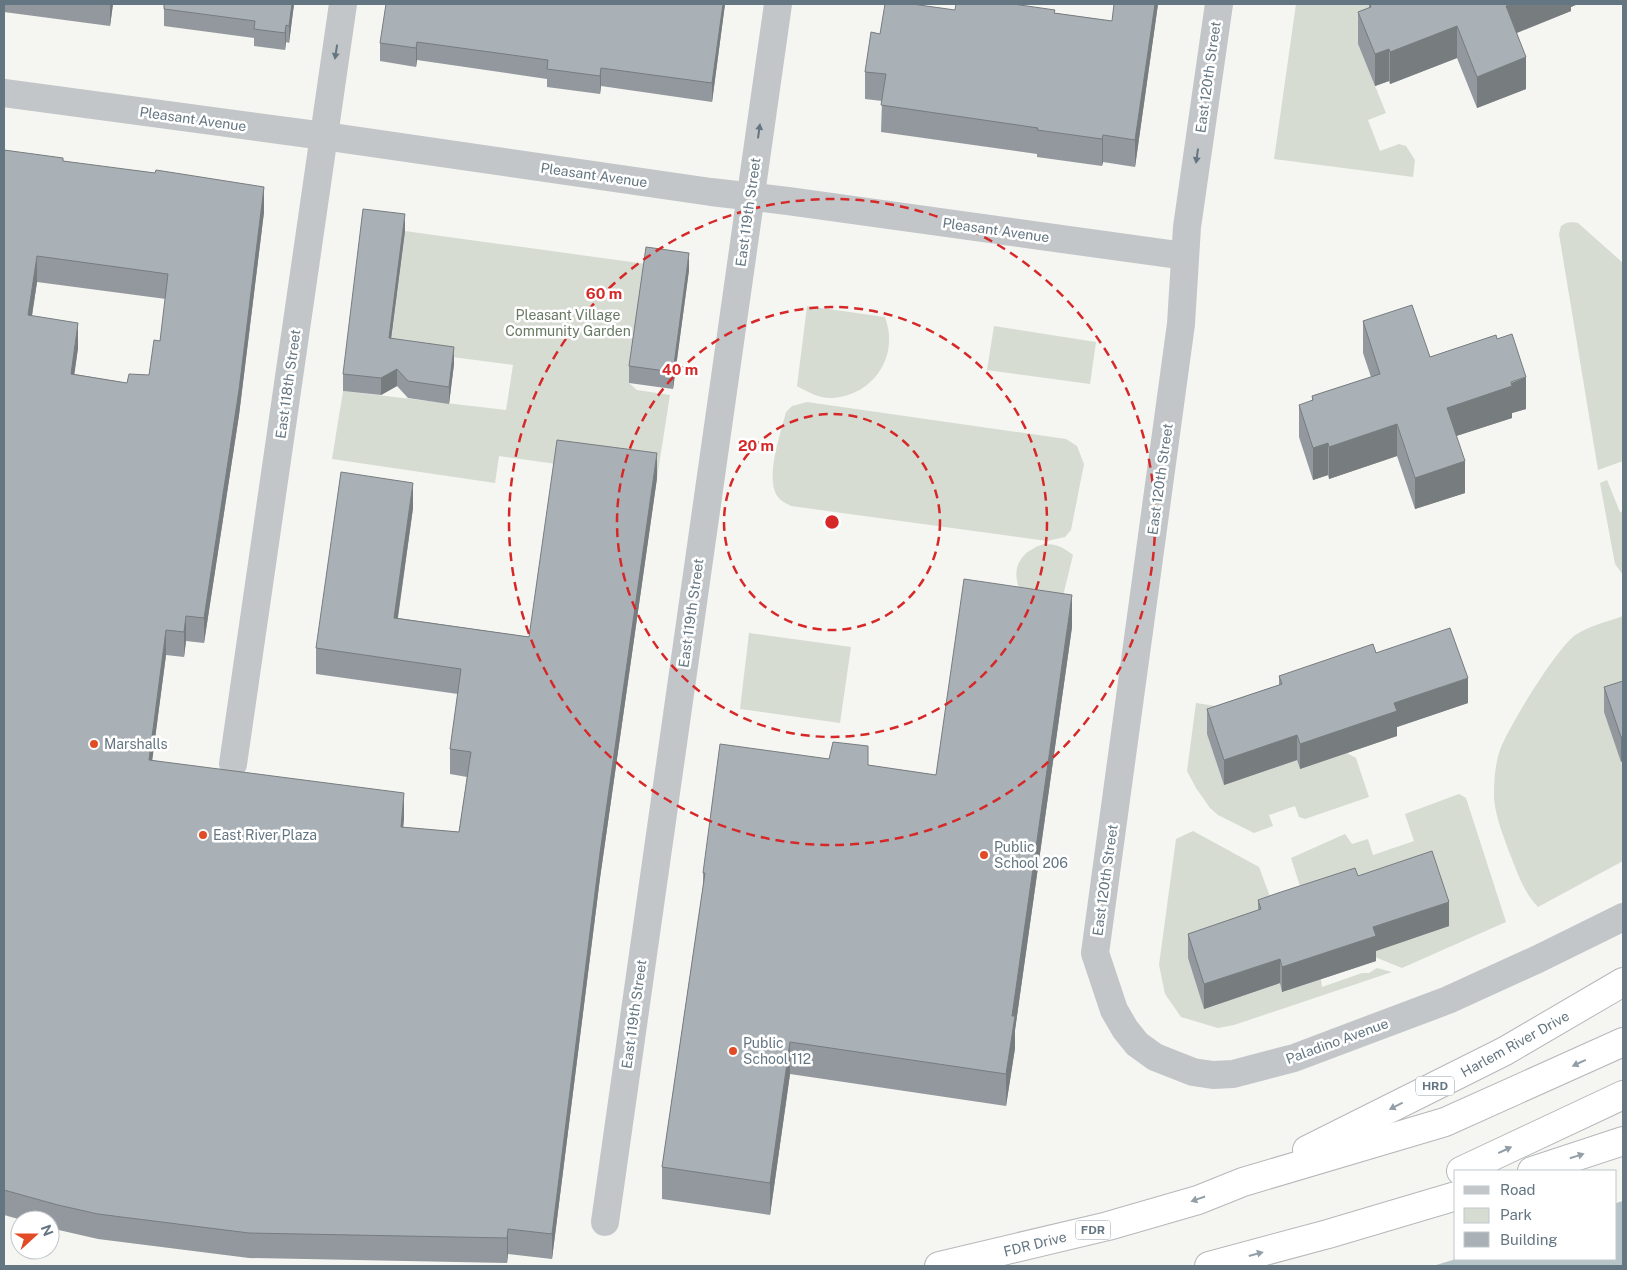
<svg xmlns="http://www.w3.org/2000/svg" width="1627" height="1270" viewBox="0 0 1627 1270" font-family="'Public Sans',sans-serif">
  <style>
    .green { fill: #d6dcd2 }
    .water { fill: #b8c5c8 }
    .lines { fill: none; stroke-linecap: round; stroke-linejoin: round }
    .highway-casing { stroke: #b5b8bb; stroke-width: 30 }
    .minor { stroke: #c2c6c9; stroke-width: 28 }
    .highway { stroke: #fff; stroke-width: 28 }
    .wall { fill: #92989d; fill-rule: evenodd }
    .shaded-wall { fill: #777c7f }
    .building { fill: #aab1b6; stroke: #777c7f; fill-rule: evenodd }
    .oneway { fill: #647682 }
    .oneway2 { fill: #929fa8 }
    .ring { fill: none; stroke: #d62828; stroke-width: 2.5; stroke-dasharray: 9 6 }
    .poi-dot { fill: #e14b25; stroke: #fff; stroke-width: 2 }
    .labels { text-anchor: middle; stroke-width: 5; stroke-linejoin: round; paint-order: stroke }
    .shield { fill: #fff; stroke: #929fa8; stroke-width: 1 }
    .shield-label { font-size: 12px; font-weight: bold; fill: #647682 }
    .street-label { font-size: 14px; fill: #647682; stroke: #fff }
    .park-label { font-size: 14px; fill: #687963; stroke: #fff }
    .poi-label { font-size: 14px; fill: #647682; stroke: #fff; text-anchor: start }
    .centre { fill: #d62828; stroke: #fff; stroke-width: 2.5 }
    .ring-label { font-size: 15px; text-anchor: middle; font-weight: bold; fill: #d62828; stroke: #fff; stroke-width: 5; stroke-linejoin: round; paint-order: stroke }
  </style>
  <rect width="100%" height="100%" fill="#f5f5f1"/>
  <!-- green -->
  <g class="green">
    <path d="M1296 4H1435L1358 44 1386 113 1368 120 1380 151 1399 144 1406 146 1415 160 1413 177 1274 159Z"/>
    <path d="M1572 222 1578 223 1623 263V461L1598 470 1559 234 1561 226 1566 223Z"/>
    <path d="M405 231 646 264 629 383 637 390 670 395 657 478 499 456 495 483 332 459 343 391 506 410 513 365 390 349Z"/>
    <path d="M807 306 885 317C887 324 889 330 889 336 891 369 865 396 833 398 820 399 808 392 797 386Z"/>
    <path d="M994 326 1096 342 1090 384 987 370Z"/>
    <path d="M807 402 1066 439 1077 446 1084 464 1071 530 1065 537 1047 541 791 506C785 503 779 500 776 494 766 475 781 432 786 412L792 406Z"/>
    <path d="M1607 480 1620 512 1623 511V575L1615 564 1600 483Z"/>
    <path d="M1044 544C1056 544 1063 547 1073 555L1062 600 1021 593C1010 569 1019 552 1044 544Z"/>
    <path d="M1623 616 1621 762 1623 761V861L1538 907C1524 893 1517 872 1510 854 1504 838 1494 813 1494 795 1494 781 1495 764 1500 750 1509 726 1555 651 1574 636 1588 626 1607 622 1623 616Z"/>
    <path d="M749 633 851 647 840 723 740 709Z"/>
    <path d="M1196 703 1255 712 1224 785 1297 760 1300 769 1347 753 1356 758 1369 797 1305 819 1299 817 1295 806 1269 815 1273 826 1254 833 1218 815 1210 808 1196 788 1187 771Z"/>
    <path d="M1459 794 1466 798 1506 922 1402 968 1375 957 1373 952 1448 926 1307 908 1291 858 1345 834 1352 844 1368 839 1373 855 1414 841 1405 814Z"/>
    <path d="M1193 831 1259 867 1278 918 1204 1009 1280 983 1283 992 1321 979 1322 987 1362 973H1369L1377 968 1392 972 1234 1025 1218 1028 1181 1017 1165 994 1159 965 1176 839Z"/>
  </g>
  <!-- water -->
  <path class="water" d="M1623 1201V1266H1433L1456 1259H1616V1203Z"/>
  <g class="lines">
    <!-- highway casing -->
    <g class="highway-casing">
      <g id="highway">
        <path d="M1307 1150 1505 1051 1623 982"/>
        <path d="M1461 1171 1623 1095"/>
        <path d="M1532 1171 1623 1141"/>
        <path d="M939 1266 1108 1226 1198 1200 1243 1182 1445 1122 1623 1042"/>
        <path d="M1209 1266 1328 1234 1456 1196"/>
      </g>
    </g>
    <!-- minor -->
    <g class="minor">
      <path d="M1219 4 1187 227 1181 324 1095 953 1114 1010 1125 1029 1137 1044 1155 1057 1193 1072 1213 1075 1233 1074 1294 1058 1448 1000 1538 959 1623 917"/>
      <path d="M4 93 324 136 711 192 788 201 1185 256"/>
      <path d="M233 764 343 4"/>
      <path d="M605 1222 778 4"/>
    </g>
    <!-- highway -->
    <use href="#highway" class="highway"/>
  </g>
  <!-- wall -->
  <g class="wall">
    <path d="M4 4H113L110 26 4 12Z"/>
    <path d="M294 4 289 43 286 42 285 50 254 46V38L164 26V9Z"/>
    <path d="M725 4 712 102 601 86 600 94 547 87V79L417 60 416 67 380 61V43Z"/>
    <path d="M1158 4 1135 167 1103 162 1102 166 1037 157V154L881 132 882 101 865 99V72L880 34 955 10 1055 13 1112 21Z"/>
    <path d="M1369 4H1578L1571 7V11L1517 33 1526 89 1477 108 1457 58 1390 84 1389 81 1375 86 1358 44V12L1369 8Z"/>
    <path d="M4 150 63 161 264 212 239 415 204 643 186 641 184 657 166 655 152 760 404 818 403 827 459 832 467 777 450 774V749L458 694 316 674V648L413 508 398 618 529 637 657 478 600 878 552 1259 508 1254 507 1263 249 1258 98 1239 50 1228V1220H22L4 1215ZM37 282 166 299 160 341 149 375 127 383 74 374 78 348 32 316Z"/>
    <path d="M405 231 391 339 454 364 449 404 408 398 397 386 381 395 343 391V374Z"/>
    <path d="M689 270 673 389 629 383V366Z"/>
    <path d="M1363 321 1526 409 1512 413V418L1456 436 1465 493 1415 509 1397 456 1329 479 1328 475 1313 480 1299 437V405L1312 401V396L1371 377 1363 353Z"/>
    <path d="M1072 627 1015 1030V1048L1006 1106 790 1074 770 1215 662 1199V1167L703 887V873L868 765 936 775Z"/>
    <path d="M1376 653 1468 703 1397 727V736L1300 769 1297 760 1224 785 1207 734V709L1279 685V676Z"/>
    <path d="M1623 681 1621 762 1604 712V687Z"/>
    <path d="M1358 876 1449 926 1376 951V961L1282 992 1280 983 1204 1009 1188 958V934L1258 910V900Z"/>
  </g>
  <!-- shaded-wall -->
  <g class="shaded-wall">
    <path d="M110 4H113L110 26Z"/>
    <path d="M292 4H294L289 43V26Z"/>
    <path d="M723 4H725L712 102V83Z"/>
    <path d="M1155 4H1158L1135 167V140Z"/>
    <path d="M1511 4H1578L1571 7V11L1506 37V6Z"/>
    <path d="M286 25V42L285 50V33Z"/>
    <path d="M1457 26V58L1390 84V52Z"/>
    <path d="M417 42V60L416 67V48Z"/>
    <path d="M1389 49V81L1375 86V54Z"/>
    <path d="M1526 57V89L1477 108V77Z"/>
    <path d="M601 68V86L600 94V76Z"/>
    <path d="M1103 135V162L1102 166V139Z"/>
    <path d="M264 187V212L239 415 204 643V618Z"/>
    <path d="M405 214V231L389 355V338Z"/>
    <path d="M689 253V270L673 389V372Z"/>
    <path d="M37 256V282L28 340V315Z"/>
    <path d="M78 323V348L71 399V374Z"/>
    <path d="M454 347V364L449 404V387Z"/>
    <path d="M397 369V386L381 395V378Z"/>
    <path d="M1526 377V409L1512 413V418L1447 439V408Z"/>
    <path d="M1397 424V456L1329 479V447Z"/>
    <path d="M1328 443V475L1313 480V448Z"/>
    <path d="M657 453V478L600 878 552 1259V1234L600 853Z"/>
    <path d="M1465 461V493L1415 509V478Z"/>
    <path d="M413 483V508L394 643V618Z"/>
    <path d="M1072 595V627L1015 1030V1048L1006 1106V1074L1012 1016Z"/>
    <path d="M186 616V641L184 657V632Z"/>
    <path d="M166 630V655L149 785V760Z"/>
    <path d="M1468 678V703L1397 727V736L1300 769V744L1394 703Z"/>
    <path d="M1297 735V760L1224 785V760Z"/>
    <path d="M1623 736V761L1621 762V737Z"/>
    <path d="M404 793V818L401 852V827Z"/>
    <path d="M1449 902V926L1376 951V961L1282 992V967L1373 927Z"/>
    <path d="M1280 959V983L1204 1009V984Z"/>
    <path d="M790 1042V1074L770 1215V1183Z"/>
    <path d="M508 1229V1254L507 1263V1238Z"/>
  </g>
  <!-- building -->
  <g class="building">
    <path d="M164 4H292L289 26 286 25 285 33 254 29 255 21 164 9Z"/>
    <path d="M386 4H723L712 83 601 68 600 76 547 69 548 60 417 42 416 48 380 43Z"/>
    <path d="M885 4H912L955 10 956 4H1013L1055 10 1054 13 1112 21 1114 4H1155L1135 140 1103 135 1102 139 1037 130 1038 128 881 105 886 74 865 72 871 32 880 34Z"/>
    <path d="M1370 4H1511L1506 6 1526 57 1477 77 1457 26 1390 52 1389 49 1375 54 1358 12 1371 7Z"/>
    <path d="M4 150 63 158V161L155 173 156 170 264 187 239 390 204 618 186 616 184 632 166 630 149 760 404 793 401 827 459 832 471 752 450 749 461 669 316 648 341 472 413 483 394 618 529 637 557 440 657 453 600 853 552 1234 508 1229 507 1238 249 1233 98 1214 58 1205 4 1190ZM37 256 168 274 160 341 154 340 149 375 129 374 127 383 71 374 78 323 28 315Z"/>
    <path d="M363 209 405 214 389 338 454 347 449 387 408 381 397 369 381 378 343 374Z"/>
    <path d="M646 247 689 253 673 372 629 366Z"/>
    <path d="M1412 305 1430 357 1496 335 1497 339 1512 334 1526 377 1511 382 1512 386 1447 408 1465 461 1415 478 1397 424 1329 447 1328 443 1313 448 1299 405 1313 400 1312 396 1380 374 1363 321Z"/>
    <path d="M964 579 1072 595 1012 1016H1015L1006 1074 790 1042 770 1183 662 1167 705 873H703L720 744 829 759 833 742 868 746V765L936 775Z"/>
    <path d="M1450 628 1468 678 1394 703 1397 711 1300 744 1297 735 1224 760 1207 709 1282 684 1279 676 1373 644 1376 653Z"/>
    <path d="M1623 681V736L1621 737 1604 687Z"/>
    <path d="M1432 851 1449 902 1373 927 1376 936 1282 967 1280 959 1204 984 1188 934 1261 909 1258 900 1278 893 1355 868 1358 876Z"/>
  </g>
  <!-- one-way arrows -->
  <defs><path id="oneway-solid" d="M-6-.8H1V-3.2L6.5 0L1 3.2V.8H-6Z" transform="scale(1.25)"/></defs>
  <g class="oneway">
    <use href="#oneway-solid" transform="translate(336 52) rotate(99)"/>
    <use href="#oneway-solid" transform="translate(759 131) rotate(-82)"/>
    <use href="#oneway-solid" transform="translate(1197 156) rotate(98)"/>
  </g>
  <g class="oneway2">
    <use href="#oneway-solid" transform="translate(1579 1063) rotate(155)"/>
    <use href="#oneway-solid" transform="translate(1396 1106) rotate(153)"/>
    <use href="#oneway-solid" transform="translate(1505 1150) rotate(-25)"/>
    <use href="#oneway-solid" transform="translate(1577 1156) rotate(-18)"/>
    <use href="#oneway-solid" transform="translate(1198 1199) rotate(161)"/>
    <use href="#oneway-solid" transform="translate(1256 1254) rotate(-15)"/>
  </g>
  <!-- distance rings -->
  <g class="ring">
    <circle cx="832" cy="522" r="108"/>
    <circle cx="832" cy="522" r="215"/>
    <circle cx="832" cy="522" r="323"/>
  </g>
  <!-- markers -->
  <g class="poi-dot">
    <circle cx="94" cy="744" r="5"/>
    <circle cx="203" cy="835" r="5"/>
    <circle cx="984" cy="855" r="5"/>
    <circle cx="733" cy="1051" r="5"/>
  </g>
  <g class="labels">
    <!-- shield labels -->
    <g class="shield">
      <rect x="1416" y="1076.5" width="38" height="19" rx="4"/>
      <rect x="1075.5" y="1220.5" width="35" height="19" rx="4"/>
    </g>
    <g class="shield-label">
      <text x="1435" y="1090">HRD</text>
      <text x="1093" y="1234">FDR</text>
    </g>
    <!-- street labels -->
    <g class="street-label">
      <text transform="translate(1208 77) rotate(-82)" y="5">East 120th Street</text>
      <text transform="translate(193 119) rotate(8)" y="5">Pleasant Avenue</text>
      <text transform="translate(594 175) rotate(8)" y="5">Pleasant Avenue</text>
      <text transform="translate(748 212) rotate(-82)" y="5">East 119th Street</text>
      <text transform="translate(996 230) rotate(8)" y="5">Pleasant Avenue</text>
      <text transform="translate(288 384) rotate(-82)" y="5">East 118th Street</text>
      <text transform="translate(1160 479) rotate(-82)" y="5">East 120th Street</text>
      <text transform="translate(691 613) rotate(-82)" y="5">East 119th Street</text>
      <text transform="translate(1105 880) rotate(-82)" y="5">East 120th Street</text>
      <text transform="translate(634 1014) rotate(-82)" y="5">East 119th Street</text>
      <text transform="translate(1337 1041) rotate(-20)" y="5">Paladino Avenue</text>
      <text transform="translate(1515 1044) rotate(-29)" y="5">Harlem River Drive</text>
      <text transform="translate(1035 1244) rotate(-14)" y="5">FDR Drive</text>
    </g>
    <!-- park labels -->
    <g class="park-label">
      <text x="568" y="320">Pleasant Village<tspan x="568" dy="16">Community Garden</tspan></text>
    </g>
    <!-- poi labels -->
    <g class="poi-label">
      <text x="104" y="749">Marshalls</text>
      <text x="213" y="840">East River Plaza</text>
      <text x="994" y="852">Public<tspan x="994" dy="16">School 206</tspan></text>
      <text x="743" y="1048">Public<tspan x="743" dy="16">School 112</tspan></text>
    </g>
  </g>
  <circle cx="832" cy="522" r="8" class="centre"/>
  <g class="ring-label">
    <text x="604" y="299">60 m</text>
    <text x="680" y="375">40 m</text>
    <text x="756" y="451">20 m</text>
  </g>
  <!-- border -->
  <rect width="1627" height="1270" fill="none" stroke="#647682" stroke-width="10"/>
  <!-- legend -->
  <rect x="1454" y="1170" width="162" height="90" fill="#ffffff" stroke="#c1c8cd"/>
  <rect x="1464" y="1186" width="25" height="8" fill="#c2c6c9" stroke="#c1c8cd"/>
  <text x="1500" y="1195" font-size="15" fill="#647682">Road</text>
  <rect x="1464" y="1208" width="25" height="15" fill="#d6dcd2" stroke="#c1c8cd"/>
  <text x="1500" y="1220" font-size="15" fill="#647682">Park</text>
  <rect x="1464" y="1232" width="25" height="15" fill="#aab1b6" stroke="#c1c8cd"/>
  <text x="1500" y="1245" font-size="15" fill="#647682">Building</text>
  <!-- north arrow -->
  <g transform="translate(35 1235) rotate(69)"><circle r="24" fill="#ffffff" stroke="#c1c8cd"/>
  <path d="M0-4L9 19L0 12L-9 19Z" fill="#e14b25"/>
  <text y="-8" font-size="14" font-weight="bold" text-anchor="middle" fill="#647682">N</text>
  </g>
</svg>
